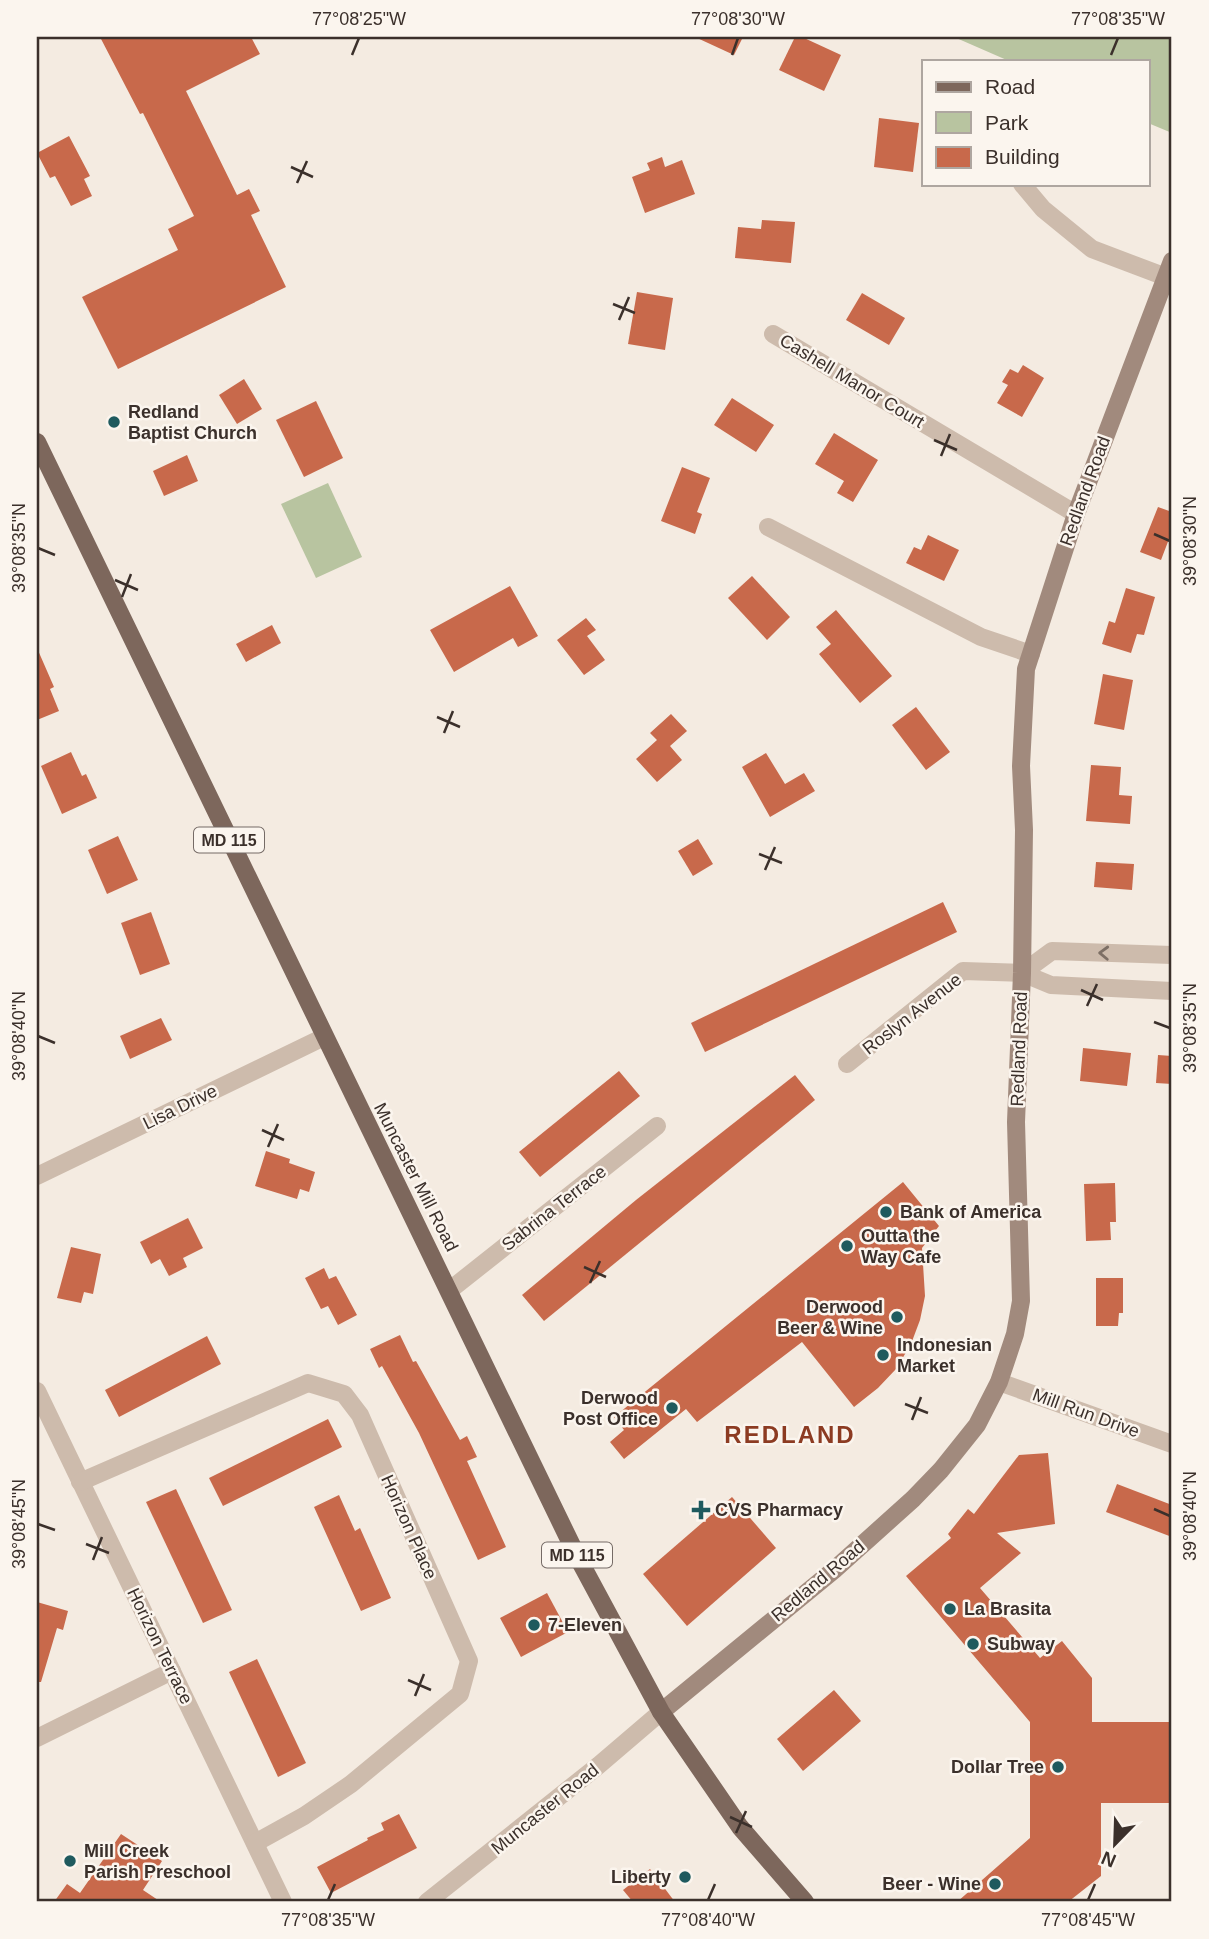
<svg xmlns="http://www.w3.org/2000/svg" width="1209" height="1939" viewBox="0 0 1209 1939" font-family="Helvetica,sans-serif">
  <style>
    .green { fill: #b8c4a0 }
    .building { fill: #c8694b }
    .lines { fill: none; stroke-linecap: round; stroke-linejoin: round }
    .minor { stroke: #cdbbac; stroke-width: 18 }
    .tertiary { stroke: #cdbbac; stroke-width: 18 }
    .secondary { stroke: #a18a7d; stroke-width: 18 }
    .primary { stroke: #7d675c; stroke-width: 18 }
    .oneway { stroke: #7d6f65 }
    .ticks { fill: none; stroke: #3b302b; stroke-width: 2.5 }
    .poi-dot { fill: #1f5a5e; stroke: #fbf5ee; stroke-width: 2.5 }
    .labels { text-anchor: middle; stroke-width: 5; stroke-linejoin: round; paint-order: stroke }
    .shield { fill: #fbf5ee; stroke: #756b66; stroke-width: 2 }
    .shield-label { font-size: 16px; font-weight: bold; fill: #3b302b }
    .street-label { font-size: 18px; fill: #3b302b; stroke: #fbf5ee }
    .poi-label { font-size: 18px; font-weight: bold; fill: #3b302b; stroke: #fbf5ee; text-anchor: start }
    .district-label { font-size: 24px; font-weight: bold; letter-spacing: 2px; fill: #8c3b22; stroke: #fbf5ee }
    .neatline { fill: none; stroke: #3b302b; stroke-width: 2.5 }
    .ticks-label { font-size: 18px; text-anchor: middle; fill: #3b302b }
  </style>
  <rect width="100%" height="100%" fill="#f4ebe1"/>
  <!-- green -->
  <g class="green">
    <path d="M954 37H1172V133L1148 123V61H1009Z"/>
    <path d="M328 483 362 557 316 578 281 504Z"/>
  </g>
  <!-- building -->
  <g class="building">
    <path d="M100 37H251L260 54 186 91 237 195 249 189 260 211 251 215 286 287 118 369 82 297 178 250 168 229 194 216 143 113 140 114Z"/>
    <path d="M695 37H743L734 55Z"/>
    <path d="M795 37H802L841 55 824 91 779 70Z"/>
    <path d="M879 118 919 123 913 172 874 167Z"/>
    <path d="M69 136 90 176 84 179 92 196 71 206 55 176 50 178 37 153Z"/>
    <path d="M662 157 665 167 682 160 695 194 645 213 632 177 650 170 647 163Z"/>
    <path d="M762 220 795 222 791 263 735 258 738 227 761 229Z"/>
    <path d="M637 292 673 298 665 350 628 344Z"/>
    <path d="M862 293 905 318 889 345 846 320Z"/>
    <path d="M1023 365 1044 378 1022 417 997 403 1008 385 1002 382 1010 369 1018 373Z"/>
    <path d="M244 379 262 409 237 424 219 395Z"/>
    <path d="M732 398 774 425 756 452 714 425Z"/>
    <path d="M316 401 343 458 304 477 276 420Z"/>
    <path d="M834 433 878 460 853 502 837 493 844 481 815 464Z"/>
    <path d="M187 455 198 481 164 496 153 471Z"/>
    <path d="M682 467 710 478 697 512 702 514 695 534 661 521Z"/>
    <path d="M1158 507 1172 512V540L1169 539 1161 560 1140 552Z"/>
    <path d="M928 535 959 550 944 581 906 563 914 547 921 550Z"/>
    <path d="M752 576 790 617 767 640 728 598Z"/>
    <path d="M510 586 538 636 518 647 513 638 454 672 430 630Z"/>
    <path d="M1126 588 1155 597 1144 635 1137 634 1131 653 1102 644 1109 621 1115 623Z"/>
    <path d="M836 610 892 676 860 703 819 654 831 644 816 627Z"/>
    <path d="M586 618 596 630 587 636 605 660 584 675 557 640Z"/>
    <path d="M272 625 281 643 246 662 236 644Z"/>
    <path d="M37 648 54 687 50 689 59 711 37 720Z"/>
    <path d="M1103 674 1133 680 1124 730 1094 724Z"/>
    <path d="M916 707 950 752 926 770 892 725Z"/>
    <path d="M671 714 687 731 670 746 682 760 657 782 636 759 657 740 650 733Z"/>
    <path d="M71 752 82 776 86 774 97 798 62 814 41 766Z"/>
    <path d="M766 753 785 784 804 773 815 791 770 817 742 767Z"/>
    <path d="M1091 765 1121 767 1119 795 1132 796 1130 824 1086 821Z"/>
    <path d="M118 836 138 880 107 894 88 850Z"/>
    <path d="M698 839 713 864 693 876 678 851Z"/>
    <path d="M1096 862 1134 864 1132 890 1094 887Z"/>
    <path d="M943 902 957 932 705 1052 691 1023Z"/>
    <path d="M151 912 170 964 140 975 121 923Z"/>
    <path d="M161 1018 172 1040 130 1059 120 1036Z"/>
    <path d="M1083 1048 1131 1053 1127 1086 1080 1081Z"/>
    <path d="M1158 1055 1172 1056V1084L1156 1083Z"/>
    <path d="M619 1071 640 1096 540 1177 519 1152Z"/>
    <path d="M795 1075 815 1100 544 1321 522 1295 636 1200Z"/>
    <path d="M266 1151 290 1159 289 1163 315 1172 309 1192 300 1189 297 1199 255 1186Z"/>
    <path d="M903 1182 939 1226 922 1248 925 1296 920 1320 911 1344 896 1369 878 1388 854 1407 802 1342 697 1422 686 1409 624 1459 610 1442 624 1430 614 1417Z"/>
    <path d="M1115 1183 1116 1222H1110L1111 1240 1086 1241 1084 1184Z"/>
    <path d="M188 1218 203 1248 183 1258 187 1267 169 1276 160 1259 151 1264 140 1242Z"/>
    <path d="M71 1247 101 1254 93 1294 84 1292 81 1303 57 1298Z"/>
    <path d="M324 1268 329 1279 336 1276 357 1315 338 1325 328 1306 321 1309 305 1278Z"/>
    <path d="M1096 1278H1123V1313H1119L1118 1326H1096Z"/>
    <path d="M400 1335 413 1362 416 1361 460 1440 467 1436 477 1457 467 1461 506 1547 478 1560 419 1433 382 1366 379 1368 370 1349Z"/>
    <path d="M207 1336 221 1364 119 1417 105 1390Z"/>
    <path d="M328 1419 342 1447 223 1506 209 1478Z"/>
    <path d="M1048 1453 1055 1524 997 1533 1021 1553 980 1588 1040 1658 1062 1641 1092 1678V1722H1172V1803H1101V1876L1068 1902H957L1030 1838V1722L906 1576 951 1538 948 1534 968 1509 974 1514 1019 1455Z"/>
    <path d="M1117 1484 1172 1505V1537L1106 1512Z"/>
    <path d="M176 1489 232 1610 203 1623 146 1502Z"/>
    <path d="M339 1495 355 1531 360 1528 391 1598 361 1611 314 1507Z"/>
    <path d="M732 1497 776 1548 687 1626 643 1574Z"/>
    <path d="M547 1593 568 1632 521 1657 500 1618Z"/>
    <path d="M37 1602 68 1611 63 1630 57 1628 41 1682H37Z"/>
    <path d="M257 1659 306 1763 278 1777 229 1672Z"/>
    <path d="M834 1690 861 1721 803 1771 777 1739Z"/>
    <path d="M399 1814 417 1848 331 1893 317 1867 368 1840 367 1838 384 1830 381 1823Z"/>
    <path d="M121 1834 162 1861 143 1890 161 1902H54L67 1884 80 1893Z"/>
    <path d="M650 1869 675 1902H633L623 1890Z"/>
  </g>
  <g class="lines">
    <!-- minor -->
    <g class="minor">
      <path d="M1022 184 1043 209 1092 249 1166 277"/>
      <path d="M773 334 1076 514"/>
      <path d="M768 527 981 637 1031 654"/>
      <path d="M1022 973 1052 951 1172 955"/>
      <path d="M847 1064 963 971 1022 973 1051 985 1172 991"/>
      <path d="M37 1176 324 1037"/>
      <path d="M450 1290 657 1126"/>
      <path d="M999 1382 1172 1444"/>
      <path d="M37 1391 283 1902"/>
      <path d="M80 1482 308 1383 344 1394 360 1415 469 1661 460 1694 351 1784 304 1816 255 1843"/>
      <path d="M37 1738 172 1671"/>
    </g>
    <!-- tertiary -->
    <path class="tertiary" d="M427 1902 599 1765 661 1712"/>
    <!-- secondary -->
    <path class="secondary" d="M661 1712 834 1570 913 1499 941 1470 977 1425 999 1382 1015 1334 1021 1301 1016 1122 1022 973 1024 830 1021 766 1026 669 1076 514 1172 261"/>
    <!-- primary -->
    <path class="primary" d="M37 442 577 1556 661 1712 740 1827 805 1902"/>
  </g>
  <!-- one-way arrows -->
  <defs><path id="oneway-chevron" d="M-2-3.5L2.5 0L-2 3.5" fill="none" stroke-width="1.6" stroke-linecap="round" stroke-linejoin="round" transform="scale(1.75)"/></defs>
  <use class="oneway" href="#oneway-chevron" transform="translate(1104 953) rotate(-178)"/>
  <!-- ticks -->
  <path class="ticks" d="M352 55 359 38M732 55 738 38M1111 55 1118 38M291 167 313 177M297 183 307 161M613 304 635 313M619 320 629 297M934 440 957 450M941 456 950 434M1154 534 1170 541M38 548 55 555M115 580 138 590M122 597 131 574M437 717 460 727M444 733 453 711M759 854 782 863M765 870 775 847M1081 990 1103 1000M1087 1006 1097 984M1154 1022 1170 1028M38 1036 55 1043M262 1130 284 1140M268 1147 278 1124M584 1267 606 1277M590 1283 600 1261M905 1404 928 1413M912 1420 921 1397M1154 1509 1170 1516M38 1524 55 1530M86 1544 109 1553M93 1560 102 1537M408 1680 431 1690M415 1696 424 1674M730 1817 752 1827M736 1833 746 1811M328 1900 335 1884M708 1900 715 1884M1088 1900 1095 1884"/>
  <!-- markers -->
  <g class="poi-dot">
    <circle cx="114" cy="422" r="7"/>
    <circle cx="886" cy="1212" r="7"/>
    <circle cx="847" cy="1246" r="7"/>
    <circle cx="897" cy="1317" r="7"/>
    <circle cx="883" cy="1355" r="7"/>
    <circle cx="672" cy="1408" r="7"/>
    <path d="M697.5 1499.5h7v7h7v7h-7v7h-7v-7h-7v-7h7z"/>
    <circle cx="950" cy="1609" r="7"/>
    <circle cx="534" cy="1625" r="7"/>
    <circle cx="973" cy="1644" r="7"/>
    <circle cx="1058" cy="1767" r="7"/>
    <circle cx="70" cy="1861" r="7"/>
    <circle cx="685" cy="1877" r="7"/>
    <circle cx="995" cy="1884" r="7"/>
  </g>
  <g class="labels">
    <!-- shield labels -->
    <g class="shield">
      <rect x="194" y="827.5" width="70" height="25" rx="5"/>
      <rect x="542" y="1542.5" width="70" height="25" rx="5"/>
    </g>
    <g class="shield-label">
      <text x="229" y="846">MD 115</text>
      <text x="577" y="1561">MD 115</text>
    </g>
    <!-- street labels -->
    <g class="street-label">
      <text transform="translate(852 381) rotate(31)" y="6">Cashell Manor Court</text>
      <text transform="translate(1085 491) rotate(-70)" y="6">Redland Road</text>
      <text transform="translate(912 1014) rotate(-38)" y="6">Roslyn Avenue</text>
      <text transform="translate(1019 1049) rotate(-88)" y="6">Redland Road</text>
      <text transform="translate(180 1107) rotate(-26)" y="6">Lisa Drive</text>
      <text transform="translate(416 1177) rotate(63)" y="6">Muncaster Mill Road</text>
      <text transform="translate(554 1208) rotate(-38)" y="6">Sabrina Terrace</text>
      <text transform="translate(1086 1413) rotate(20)" y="6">Mill Run Drive</text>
      <text transform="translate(409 1527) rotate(66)" y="6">Horizon Place</text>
      <text transform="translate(818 1581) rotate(-40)" y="6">Redland Road</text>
      <text transform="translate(160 1646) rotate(64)" y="6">Horizon Terrace</text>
      <text transform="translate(545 1809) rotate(-39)" y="6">Muncaster Road</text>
    </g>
    <!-- poi labels -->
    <g class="poi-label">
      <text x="128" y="418">Redland<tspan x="128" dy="21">Baptist Church</tspan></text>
      <text x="900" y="1218">Bank of America</text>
      <text x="861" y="1242">Outta the<tspan x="861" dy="21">Way Cafe</tspan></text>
      <text x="883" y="1313" text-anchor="end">Derwood<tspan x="883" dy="21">Beer &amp; Wine</tspan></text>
      <text x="897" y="1351">Indonesian<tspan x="897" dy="21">Market</tspan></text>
      <text x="658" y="1404" text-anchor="end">Derwood<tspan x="658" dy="21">Post Office</tspan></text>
      <text x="715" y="1516">CVS Pharmacy</text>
      <text x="964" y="1615">La Brasita</text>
      <text x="548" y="1631">7-Eleven</text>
      <text x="987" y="1650">Subway</text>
      <text x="1044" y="1773" text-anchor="end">Dollar Tree</text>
      <text x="84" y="1857">Mill Creek<tspan x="84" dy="21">Parish Preschool</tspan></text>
      <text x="671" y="1883" text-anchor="end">Liberty</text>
      <text x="981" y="1890" text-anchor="end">Beer - Wine</text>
    </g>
    <!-- district labels -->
    <g class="district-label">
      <text x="790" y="1443">REDLAND</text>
    </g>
  </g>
  <!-- border -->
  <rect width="1209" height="1939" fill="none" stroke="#fbf5ee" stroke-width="77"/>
  <!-- legend -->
  <rect x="922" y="60" width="228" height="126" fill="#fbf5ee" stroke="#aea6a0" stroke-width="2"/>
  <rect x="936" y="82" width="35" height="10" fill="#7d675c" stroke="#aea6a0" stroke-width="2"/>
  <text x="985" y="94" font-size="21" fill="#3b302b">Road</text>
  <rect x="936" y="112" width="35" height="21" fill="#b8c4a0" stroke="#aea6a0" stroke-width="2"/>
  <text x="985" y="130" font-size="21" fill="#3b302b">Park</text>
  <rect x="936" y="147" width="35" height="21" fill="#c8694b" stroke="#aea6a0" stroke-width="2"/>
  <text x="985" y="164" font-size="21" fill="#3b302b">Building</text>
  <!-- north arrow -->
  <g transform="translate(1115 1844) rotate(203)" stroke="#fbf5ee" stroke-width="5" paint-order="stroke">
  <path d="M0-5L12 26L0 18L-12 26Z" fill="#3b302b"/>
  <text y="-10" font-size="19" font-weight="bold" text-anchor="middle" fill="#3b302b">N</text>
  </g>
  <rect x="38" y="38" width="1132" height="1862" class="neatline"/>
  <g class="ticks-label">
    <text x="359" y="25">77°08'25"W</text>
    <text x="738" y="25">77°08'30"W</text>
    <text x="1118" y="25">77°08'35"W</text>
    <text transform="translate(1190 541) rotate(-90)" y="6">39°08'30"N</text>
    <text transform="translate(19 548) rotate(-90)" y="6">39°08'35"N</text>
    <text transform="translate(1190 1028) rotate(-90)" y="6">39°08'35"N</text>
    <text transform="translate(19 1036) rotate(-90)" y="6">39°08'40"N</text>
    <text transform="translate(1190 1516) rotate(-90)" y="6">39°08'40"N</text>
    <text transform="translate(19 1524) rotate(-90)" y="6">39°08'45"N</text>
    <text x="328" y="1926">77°08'35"W</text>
    <text x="708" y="1926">77°08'40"W</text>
    <text x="1088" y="1926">77°08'45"W</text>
  </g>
</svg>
